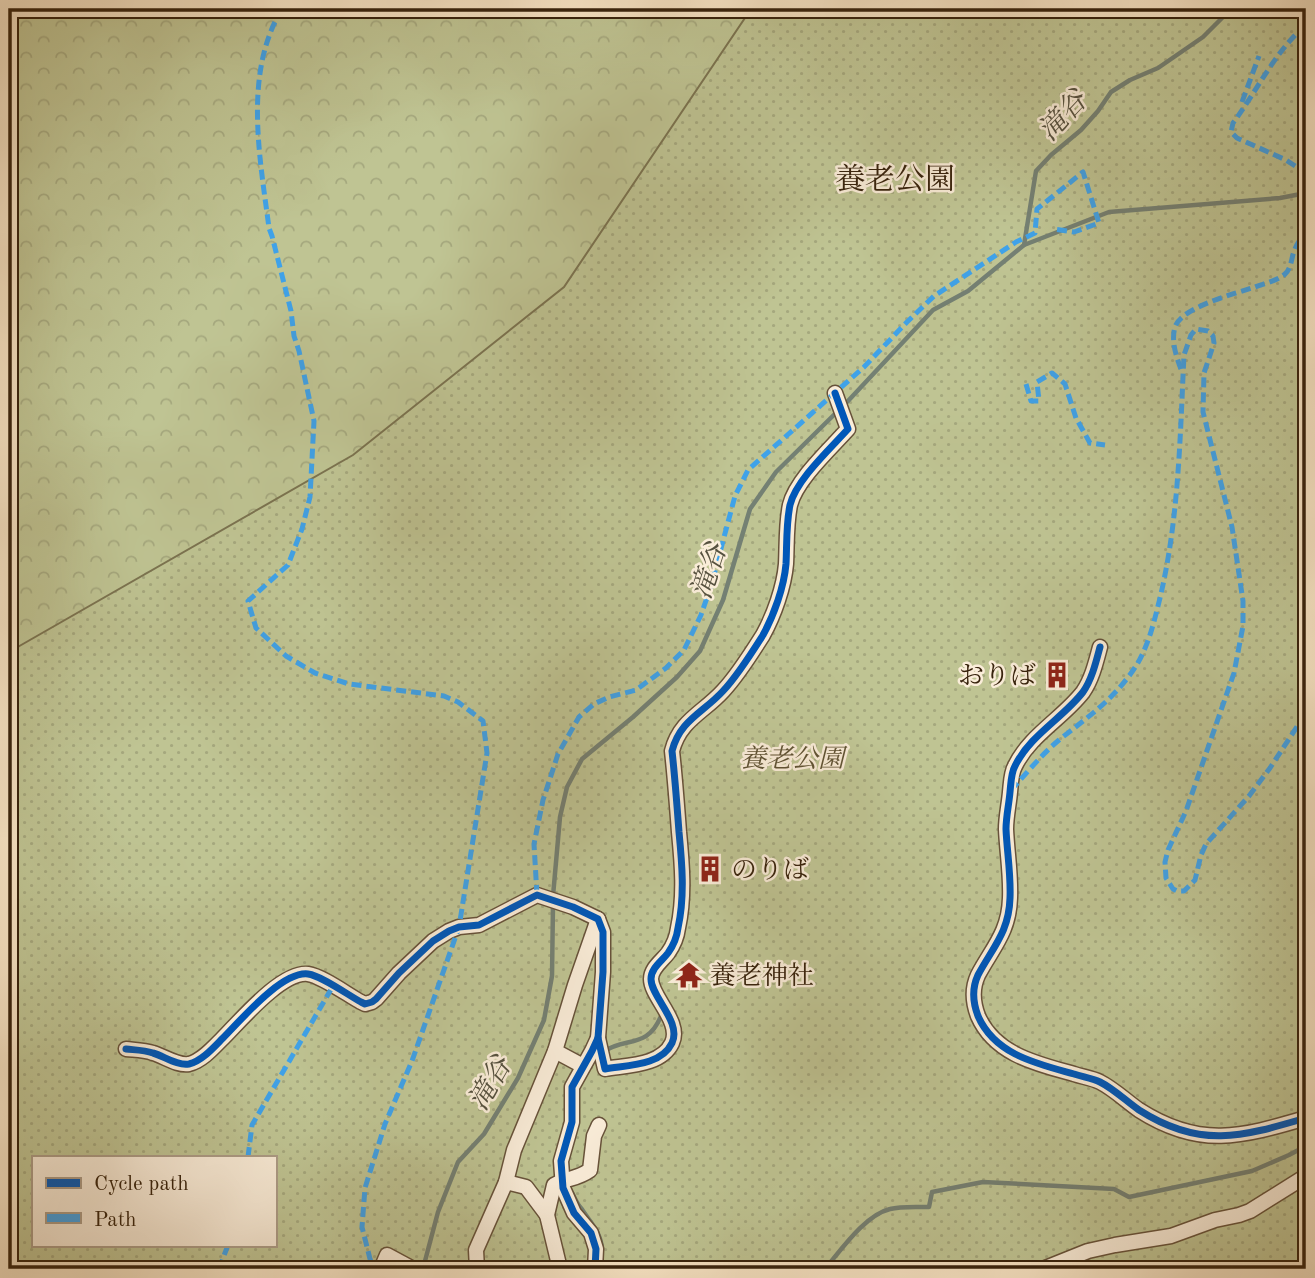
<svg xmlns="http://www.w3.org/2000/svg" width="1315" height="1278" viewBox="0 0 1315 1278" font-family="'Old Standard TT','Noto Serif JP',serif">
  <style>
    .forest { fill: url(#forest-crowns); stroke: #7b7350; stroke-width: 2 }
    .park { fill: url(#park-dots); stroke: #7b7350; stroke-width: 2; fill-rule: evenodd }
    .lines { fill: none; stroke-linecap: round; stroke-linejoin: round }
    .stream { stroke: #748073; stroke-width: 4.5 }
    .minor-casing { stroke: #67523a; stroke-width: 17 }
    .minor { stroke: #faedd9; stroke-width: 14 }
    .quiet { stroke: #3fa2e9; stroke-width: 5; stroke-dasharray: 10 5; stroke-linecap: butt }
    .cycleway-casing { stroke: #faedd9; stroke-width: 11 }
    .cycleway { stroke: #0057b8; stroke-width: 7 }
    .labels { text-anchor: middle; stroke-width: 5; stroke-linejoin: round; paint-order: stroke }
    .poi-label { font-size: 26px; fill: #37220c; stroke: #faedd9; text-anchor: start }
    .park-label { font-size: 26px; font-style: italic; fill: #605334; stroke: #faedd9 }
    .water-label { font-size: 28px; font-style: italic; fill: #56513f; stroke: #faedd9 }
    .quarter-label { font-size: 30px; fill: #37220c; stroke: #faedd9 }
  </style>
  <defs>
    <pattern id="forest-crowns" width="20" height="18" patternUnits="userSpaceOnUse" patternTransform="scale(1.75)"><rect width="20" height="18" fill="#bfc493"/><path d="M2 6a3 3 0 1 1 6 0M12 15a3 3 0 1 1 6 0" fill="none" stroke="#a5a87e"/></pattern>
    <pattern id="park-dots" width="8" height="8" patternUnits="userSpaceOnUse" patternTransform="scale(1.75)"><rect width="8" height="8" fill="#bfc493"/><path d="M2 2h.1M6 6h.1" fill="none" stroke="#a5a87e" stroke-width="1.8" stroke-linecap="round"/></pattern>
  </defs>
  <rect width="100%" height="100%" fill="#f7e4c5"/>
  <filter id="stains"><feTurbulence type="fractalNoise" baseFrequency=".00286" numOctaves="4"/><feColorMatrix values="0 0 0 0 .2 0 0 0 0 .09 0 0 0 0 .02 0 0 0 .5 -.17"/></filter>
  <radialGradient id="worn" r=".72"><stop offset=".6" stop-color="#630" stop-opacity="0"/><stop offset="1" stop-color="#630" stop-opacity=".3"/></radialGradient>
  <!-- forest -->
  <path class="forest" d="M9 9H1140L198 708 9 647Z"/>
  <!-- park -->
  <path class="park" d="M751 9H1306V1269H9V652L353 455 564 287ZM33 1157H275V1245H33Z"/>
  <g class="lines">
    <!-- stream -->
    <g class="stream">
      <path d="M1024 245 1109 212 1280 198 1306 193"/>
      <path d="M553 896 560 817 567 787 582 759 633 717 677 677 700 651 723 600 750 509 776 472 848 401 933 310 968 291 1024 245 1036 171 1051 155 1081 130 1098 111 1111 92 1130 80 1158 68 1203 37 1231 9"/>
      <path d="M603 1052C626 1036 647 1050 661 1016"/>
      <path d="M572 1193C575 1198 577 1204 581 1208 590 1222 601 1232 602 1249"/>
      <path d="M425 1269V1261L438 1212 458 1162 484 1134 518 1078 544 1020 552 976 553 904"/>
      <path d="M825 1269C841 1250 865 1215 890 1209 901 1206 916 1207 929 1207L932 1192 983 1182 1114 1189 1129 1197 1252 1171 1289 1155 1306 1146"/>
    </g>
    <!-- minor casing -->
    <g class="minor-casing">
      <g id="minor">
        <path d="M1100 647C1096 662 1092 679 1083 692 1063 718 1030 735 1015 766 1011 773 1011 783 1010 792 1009 804 1006 817 1006 829 1007 852 1011 874 1010 898 1009 932 993 947 978 975 972 988 973 1003 978 1016 995 1055 1038 1064 1074 1074 1083 1077 1092 1078 1100 1082 1114 1089 1126 1101 1139 1110 1200 1149 1241 1137 1306 1118"/>
        <path d="M598 1038 605 1069C627 1065 661 1066 672 1043 682 1022 651 997 651 979 651 968 662 961 668 953 673 946 677 936 678 928 685 896 682 863 679 832 677 805 675 778 672 751 680 720 703 713 723 691 738 675 751 654 763 635 774 615 784 587 786 564 787 545 786 524 790 505 796 480 830 449 848 429L835 393"/>
        <path d="M126 1049C135 1050 144 1050 153 1053 164 1056 177 1066 189 1064 202 1061 214 1047 223 1038 241 1020 282 971 308 974 322 976 348 995 361 1002L365 1004 372 1002 376 999 399 973 433 941 449 931 459 927 479 925 537 895 573 907 598 919 603 932V972L598 1038 592 1051 572 1087V1122L561 1161 563 1188 574 1213 591 1233 596 1249 595 1269"/>
        <path d="M555 1051 583 1066"/>
        <path d="M506 1182 526 1187 547 1215"/>
        <path d="M381 1269 387 1255 413 1269"/>
        <path d="M477 1269 476 1250 506 1182 514 1150 555 1051 575 985 598 919"/>
        <path d="M560 1269 547 1215 554 1185C568 1177 576 1180 590 1170L594 1136 599 1125"/>
        <path d="M1043 1269 1088 1251 1115 1245 1171 1236 1215 1220 1239 1215 1250 1211 1306 1176"/>
      </g>
    </g>
    <!-- minor -->
    <use href="#minor" class="minor"/>
    <!-- quiet -->
    <g class="quiet">
      <path d="M282 9C243 73 260 158 269 228L272 236 291 311 294 336 299 351 314 421 310 497 302 529 288 565 248 601 256 628 286 656 315 673 349 684 444 696 458 702 483 721 487 753 459 927 412 1061 385 1124 365 1188 362 1227 370 1259 376 1269"/>
      <path d="M1306 25C1275 51 1257 91 1233 123L1231 132 1237 138 1286 160 1306 173"/>
      <path d="M1242 102 1259 56"/>
      <path d="M1181 369C1176 356 1171 341 1175 327 1181 307 1237 293 1255 287 1265 283 1277 281 1285 274 1292 268 1291 257 1295 249 1297 243 1302 237 1306 231"/>
      <path d="M1026 384 1031 401H1039L1037 382 1052 373 1065 384 1076 418 1090 443 1105 445"/>
      <path d="M1011 790C1026 774 1041 755 1059 740 1085 719 1108 704 1129 676 1147 653 1153 626 1160 598 1179 518 1180 437 1184 355L1191 335 1196 329 1208 331 1213 336 1214 343 1204 373 1203 412 1232 527 1243 601V626L1234 673 1186 811 1168 850 1165 862 1166 878 1173 889 1177 891H1184L1195 880 1201 855 1206 844 1249 796 1270 768 1306 713"/>
      <path d="M537 895 534 844 543 800 558 754 579 717 594 704 609 697 636 690 666 668 684 650 701 615 711 586 735 496 748 470 864 367 907 322 934 296 1016 242 1035 233 1037 209 1083 172 1099 223 1074 232 1053 229"/>
      <path d="M248 1157 252 1125 333 986"/>
      <path d="M219 1269 228 1245"/>
    </g>
    <!-- cycleway casing -->
    <g class="cycleway-casing">
      <g id="cycleway">
        <path d="M1100 647C1096 662 1092 679 1083 692 1063 718 1030 735 1015 766 1011 773 1011 783 1010 792 1009 804 1006 817 1006 829 1007 852 1011 874 1010 898 1009 932 993 947 978 975 972 988 973 1003 978 1016 995 1055 1038 1064 1074 1074 1083 1077 1092 1078 1100 1082 1114 1089 1126 1101 1139 1110 1200 1149 1241 1137 1306 1118"/>
        <path d="M598 1038 605 1069C627 1065 661 1066 672 1043 682 1022 651 997 651 979 651 968 662 961 668 953 673 946 677 936 678 928 685 896 682 863 679 832 677 805 675 778 672 751 680 720 703 713 723 691 738 675 751 654 763 635 774 615 784 587 786 564 787 545 786 524 790 505 796 480 830 449 848 429L835 393"/>
        <path d="M126 1049C135 1050 144 1050 153 1053 164 1056 177 1066 189 1064 202 1061 214 1047 223 1038 241 1020 282 971 308 974 322 976 348 995 361 1002L365 1004 372 1002 376 999 399 973 433 941 449 931 459 927 479 925 537 895 573 907 598 919 603 932V972L598 1038 592 1051 572 1087V1122L561 1161 563 1188 574 1213 591 1233 596 1249 595 1269"/>
      </g>
    </g>
    <!-- cycleway -->
    <use href="#cycleway" class="cycleway"/>
  </g>
  <!-- icons -->
  <defs>
    <g id="building-bare" transform="scale(2.1)"><path d="M-4-6H4V6H1V3H-1V6H-4ZM-2.5-4.3h1.7v1.8h-1.7ZM.8-4.3h1.7v1.8H.8ZM-2.5-1h1.7V.8h-1.7ZM.8-1h1.7V.8H.8Z" fill="#8f2418" stroke="#faedd9" stroke-width="2.5" paint-order="stroke"/></g>
    <g id="temple-bare" transform="scale(2.1)"><path d="M0-6L5-2H3V0L6.5 2.5H4V6H1.5V3h-3V6H-4V2.5H-6.5L-3 0V-2H-5Z" fill="#8f2418" stroke="#faedd9" stroke-width="2.5" paint-order="stroke"/></g>
  </defs>
  <g fill-rule="evenodd">
    <use href="#building-bare" x="1057" y="675"/>
    <use href="#building-bare" x="710" y="869"/>
    <use href="#temple-bare" x="689" y="975"/>
  </g>
  <g class="labels">
    <!-- poi labels -->
    <g class="poi-label">
      <text x="1036" y="684" text-anchor="end">おりば</text>
      <text x="731" y="878">のりば</text>
      <text x="710" y="984">養老神社</text>
    </g>
    <!-- park labels -->
    <g class="park-label">
      <text x="792" y="767">養老公園</text>
    </g>
    <!-- water labels -->
    <g class="water-label">
      <text transform="translate(1062 115) rotate(-47)" y="10">滝谷</text>
      <text transform="translate(708 571) rotate(-72)" y="10">滝谷</text>
      <text transform="translate(489 1083) rotate(-60)" y="10">滝谷</text>
    </g>
    <!-- quarter labels -->
    <g class="quarter-label">
      <text x="895" y="189">養老公園</text>
    </g>
  </g>
  <!-- margin -->
  <rect width="1315" height="1278" fill="none" stroke="#f7e4c5" stroke-width="35"/>
  <rect x="10" y="10" width="1294" height="1257" fill="none" stroke="#37220c" stroke-width="3.5"/>
  <rect x="18" y="18" width="1280" height="1243" fill="none" stroke="#37220c" stroke-width="2"/>
  <!-- legend -->
  <rect x="32" y="1156" width="245" height="91" fill="#faedd9" stroke="#ac9c87" stroke-width="2"/>
  <rect x="46" y="1178" width="35" height="10" fill="#0057b8" stroke="#ac9c87" stroke-width="2"/>
  <text x="94" y="1190" font-size="21" fill="#37220c">Cycle path</text>
  <rect x="46" y="1213" width="35" height="10" fill="#3fa2e9" stroke="#ac9c87" stroke-width="2"/>
  <text x="94" y="1226" font-size="21" fill="#37220c">Path</text>
  <rect width="100%" height="100%" filter="url(#stains)"/>
  <rect width="100%" height="100%" fill="url(#worn)"/>
</svg>
